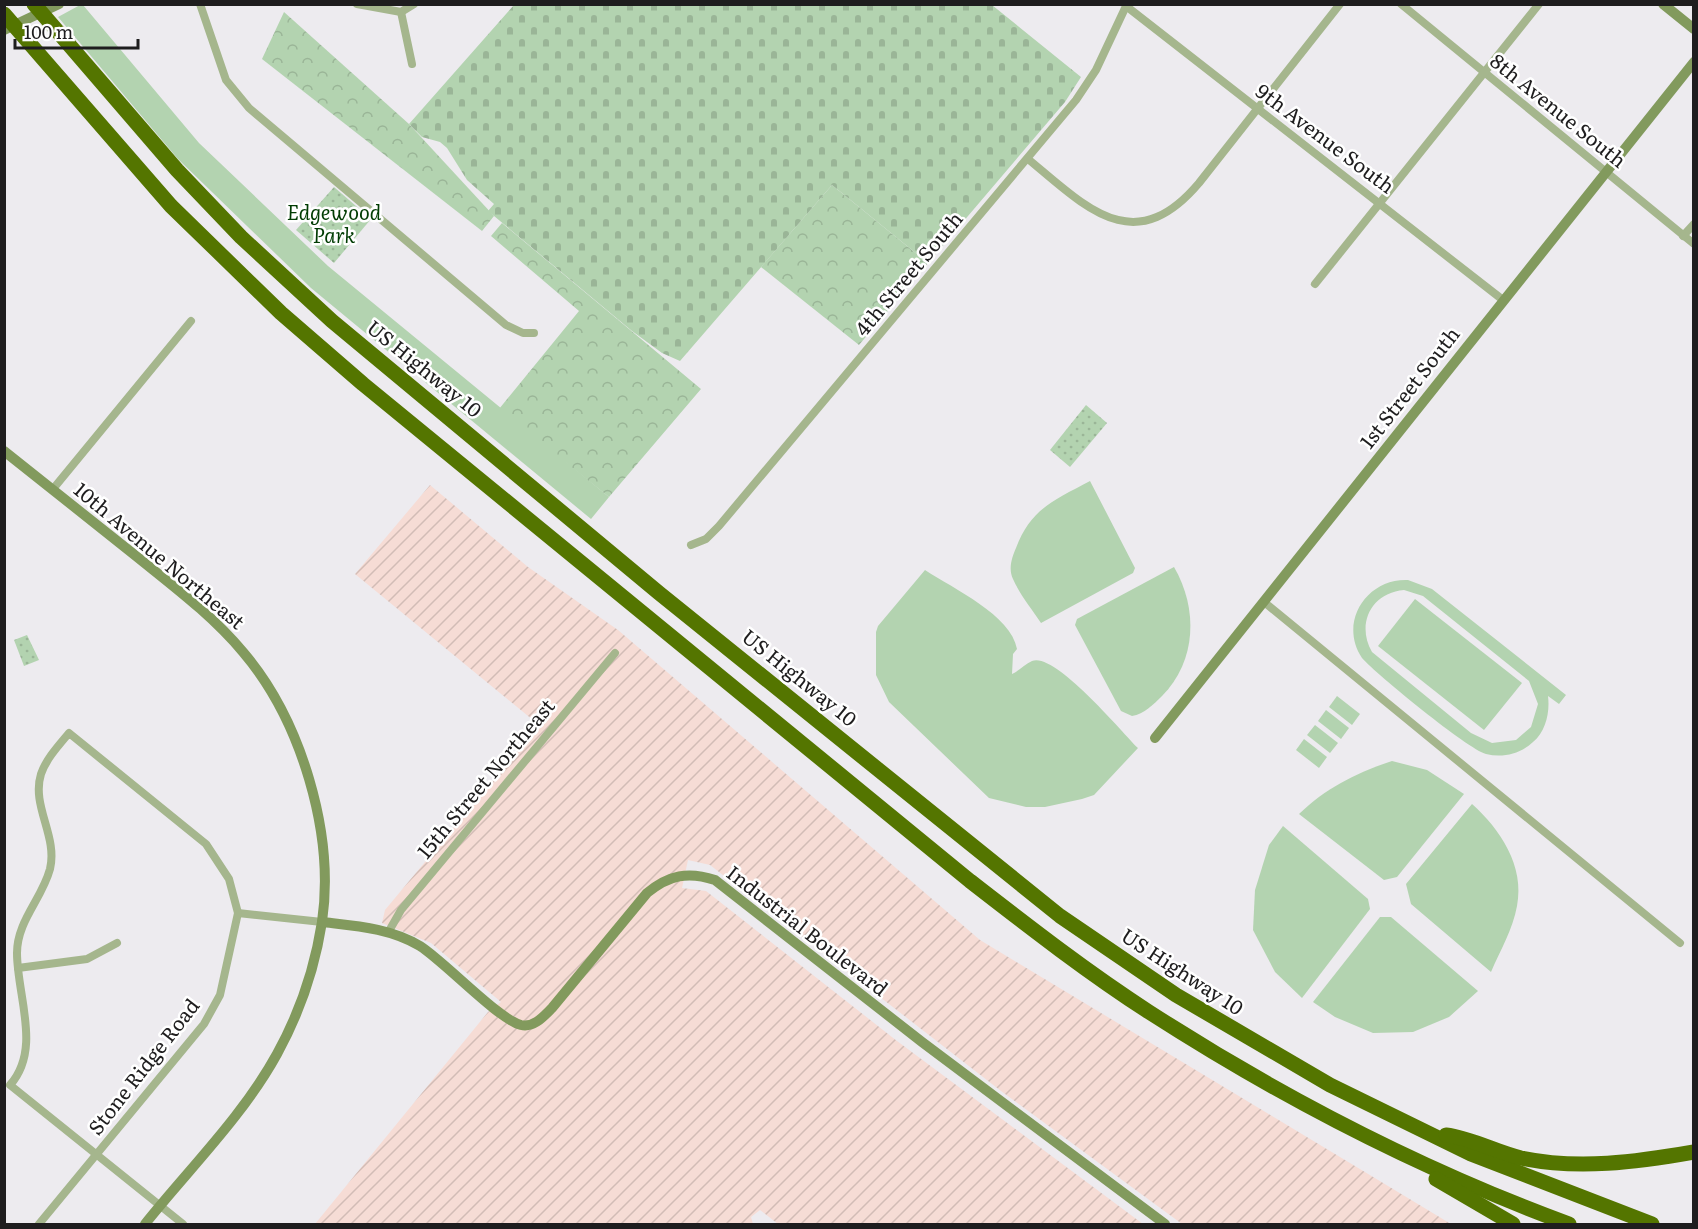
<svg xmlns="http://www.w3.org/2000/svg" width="1698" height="1229" viewBox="0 0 1698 1229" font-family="Literata,serif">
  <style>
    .industrial { fill: url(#industrial-furrows) }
    .grass { fill: #b3d3b0; fill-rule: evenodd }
    .forest { fill: url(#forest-crowns) }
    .cemetery { fill: url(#cemetery-stones) }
    .park { fill: url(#park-dots) }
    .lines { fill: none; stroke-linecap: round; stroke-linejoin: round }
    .street { stroke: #a5b68d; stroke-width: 8 }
    .secondary { stroke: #829a5d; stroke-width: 10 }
    .highway { stroke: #547500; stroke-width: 15 }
    .labels { text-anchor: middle; stroke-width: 5; stroke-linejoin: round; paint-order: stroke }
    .street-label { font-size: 20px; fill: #1e1d1e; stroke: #fff }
    .park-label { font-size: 20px; font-style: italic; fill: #013c03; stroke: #fff }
  </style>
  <defs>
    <pattern id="industrial-furrows" width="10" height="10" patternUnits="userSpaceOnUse" patternTransform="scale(1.5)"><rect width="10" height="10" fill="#f6dcd5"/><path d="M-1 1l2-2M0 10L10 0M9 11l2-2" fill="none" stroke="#d2bcb6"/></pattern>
    <pattern id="forest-crowns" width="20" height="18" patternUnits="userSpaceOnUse" patternTransform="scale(1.5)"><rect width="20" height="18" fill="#b3d3b0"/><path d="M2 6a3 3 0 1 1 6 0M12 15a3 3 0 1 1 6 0" fill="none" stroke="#9ab597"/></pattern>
    <pattern id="cemetery-stones" width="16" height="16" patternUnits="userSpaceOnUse" patternTransform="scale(1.5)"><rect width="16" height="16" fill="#b3d3b0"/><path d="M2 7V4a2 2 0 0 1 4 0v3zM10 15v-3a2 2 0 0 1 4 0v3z" fill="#9ab597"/></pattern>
    <pattern id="park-dots" width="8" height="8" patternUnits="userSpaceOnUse" patternTransform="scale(1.5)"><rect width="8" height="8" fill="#b3d3b0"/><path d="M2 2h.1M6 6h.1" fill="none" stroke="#9ab597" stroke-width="1.8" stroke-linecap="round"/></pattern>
  </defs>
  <rect width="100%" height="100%" fill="#edebef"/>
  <!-- industrial -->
  <path class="industrial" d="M430 485 528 567 618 630 980 940 1451 1224H1182L1001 1091 710 865 688 860 682 888 706 891 897 1041 1143 1224H778L760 1210 751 1217 753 1224H315L488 1012 501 1002 431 943 382 923 385 910 539 725 355 574Z"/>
  <!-- grass -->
  <g class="grass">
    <path d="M80 5H83L199 143 328 266 609 497 591 519 311 288 178 159 58 17Z"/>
    <path d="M1090 481 1135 568 1133 573 1041 623C1032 609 1020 595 1013 579 1008 569 1012 557 1016 548 1031 508 1055 500 1090 481Z"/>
    <path d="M1174 567C1198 608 1197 661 1162 696 1154 704 1144 714 1132 716L1121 711 1075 625 1077 619Z"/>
    <path d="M925 570C954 589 1011 615 1017 649L1013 654 1012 674C1019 671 1025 664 1032 661 1054 651 1122 732 1138 748L1094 795 1082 799 1045 807H1026L989 798 889 702 876 675V632L878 626Z"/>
    <path d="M1408 580 1432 589 1566 695 1559 704 1548 696C1550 712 1546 731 1533 742 1520 754 1503 758 1486 754 1468 749 1377 675 1362 658 1338 622 1367 578 1408 580ZM1404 590 1423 596 1529 681 1538 704 1531 727 1516 740 1492 743 1471 733 1372 652C1356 624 1371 593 1404 590Z"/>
    <path d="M1415 599 1522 683 1484 730 1378 646Z"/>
    <path d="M1337 696 1360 714 1352 725 1329 707Z"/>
    <path d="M1326 710 1349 728 1341 739 1318 721Z"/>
    <path d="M1315 725 1338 743 1330 753 1307 735Z"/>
    <path d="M1304 739 1327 757 1319 768 1296 750Z"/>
    <path d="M1392 761 1427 770 1464 794 1397 877 1384 880 1299 814C1326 788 1356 773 1392 761Z"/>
    <path d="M1472 804C1500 829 1525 866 1517 906 1513 929 1500 951 1491 972L1411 904 1406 884Z"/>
    <path d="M1283 826 1368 899 1370 909 1302 998 1275 972 1253 930 1255 890 1269 845Z"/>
    <path d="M1380 917H1391L1478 991 1449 1017 1413 1032 1373 1033 1335 1017 1313 1002Z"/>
  </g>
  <!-- forest -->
  <g class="forest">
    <path d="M284 12 409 124 494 216 482 231 262 59Z"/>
    <path d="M832 185 928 263 859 345 761 267Z"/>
    <path d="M502 223 701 389 609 497 499 409 579 311 491 236Z"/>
  </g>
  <!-- cemetery -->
  <path class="cemetery" d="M514 5H992L1081 77 1065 102 928 263 832 185 680 361 662 353 632 331 488 211 494 204 467 180 447 148 440 142 422 137 409 124Z"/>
  <!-- park -->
  <g class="park">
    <path d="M334 187 371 219 334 263 296 230Z"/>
    <path d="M1086 405 1107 423 1070 467 1050 450Z"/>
    <path d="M27 635 39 660 24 666 14 640Z"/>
  </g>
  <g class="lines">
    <!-- street -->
    <g class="street">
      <path d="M200 4 226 80 249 108 506 325 523 333H534"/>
      <path d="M357 4 401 12 414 4"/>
      <path d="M1401 4 1694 244"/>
      <path d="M1126 6 1503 300"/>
      <path d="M401 12 412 64"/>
      <path d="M1028 159C1086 207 1134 260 1199 183L1340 4"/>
      <path d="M1683 236 1694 224"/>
      <path d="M1315 284 1539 4"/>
      <path d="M53 489 191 321"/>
      <path d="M691 545 706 539 719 526 1076 100 1096 70 1127 4"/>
      <path d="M1264 602 1680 943"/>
      <path d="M238 913 322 922"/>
      <path d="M389 931 401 910 615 653"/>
      <path d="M18 968 87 959 117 943"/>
      <path d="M39 1224 204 1024 220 995 238 913 229 879 206 844 69 733C59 745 46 759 41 774 31 806 58 836 50 869 42 899 17 921 17 953 17 996 42 1049 10 1085L183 1224"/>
    </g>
    <!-- secondary -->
    <g class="secondary">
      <path d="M1663 4 1694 29"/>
      <path d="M4 30 59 4"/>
      <path d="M4 451C48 486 92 521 136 556 173 586 212 615 243 652 301 720 335 833 322 922 315 967 299 1014 277 1054 243 1116 189 1169 145 1224"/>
      <path d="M1155 738 1694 62"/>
      <path d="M322 922C356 926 390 928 420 946 445 962 498 1019 521 1025 534 1028 544 1016 552 1008L647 893C669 875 688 871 715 880L922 1042 1165 1224"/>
    </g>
    <!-- highway -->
    <g class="highway">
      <path d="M34 4 177 170 241 237 332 321 659 593 1060 916 1176 995 1330 1085 1471 1154 1652 1224"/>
      <path d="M4 14 171 206 281 313 363 384 970 881C1028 926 1087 972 1149 1012 1281 1097 1422 1170 1569 1224"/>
      <path d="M1446 1135C1471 1138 1496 1152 1521 1158 1578 1170 1637 1162 1694 1152"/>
      <path d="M1436 1179 1513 1224"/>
    </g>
  </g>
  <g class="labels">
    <!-- street labels -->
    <g class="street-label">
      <text transform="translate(1558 111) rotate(39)" y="7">8th Avenue South</text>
      <text transform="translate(1325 139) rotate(37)" y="7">9th Avenue South</text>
      <text transform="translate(909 274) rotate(-50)" y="7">4th Street South</text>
      <text transform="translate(424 369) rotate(39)" y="7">US Highway 10</text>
      <text transform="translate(1410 388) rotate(-52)" y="7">1st Street South</text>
      <text transform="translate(159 556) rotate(40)" y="7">10th Avenue Northeast</text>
      <text transform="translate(799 678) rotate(39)" y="7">US Highway 10</text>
      <text transform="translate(486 779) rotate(-50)" y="7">15th Street Northeast</text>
      <text transform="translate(807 931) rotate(38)" y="7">Industrial Boulevard</text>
      <text transform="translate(1182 972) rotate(33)" y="7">US Highway 10</text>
      <text transform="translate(144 1067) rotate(-52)" y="7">Stone Ridge Road</text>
    </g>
    <!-- park labels -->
    <g class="park-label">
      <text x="334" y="220">Edgewood<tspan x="334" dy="23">Park</tspan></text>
    </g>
  </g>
  <!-- border -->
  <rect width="1698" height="1229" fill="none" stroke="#1e1d1e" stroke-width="12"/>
  <!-- scale -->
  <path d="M15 39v9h123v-9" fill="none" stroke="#1e1d1e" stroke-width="3"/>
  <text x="24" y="39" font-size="18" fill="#1e1d1e" stroke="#ffffff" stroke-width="4.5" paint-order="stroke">100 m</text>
</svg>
